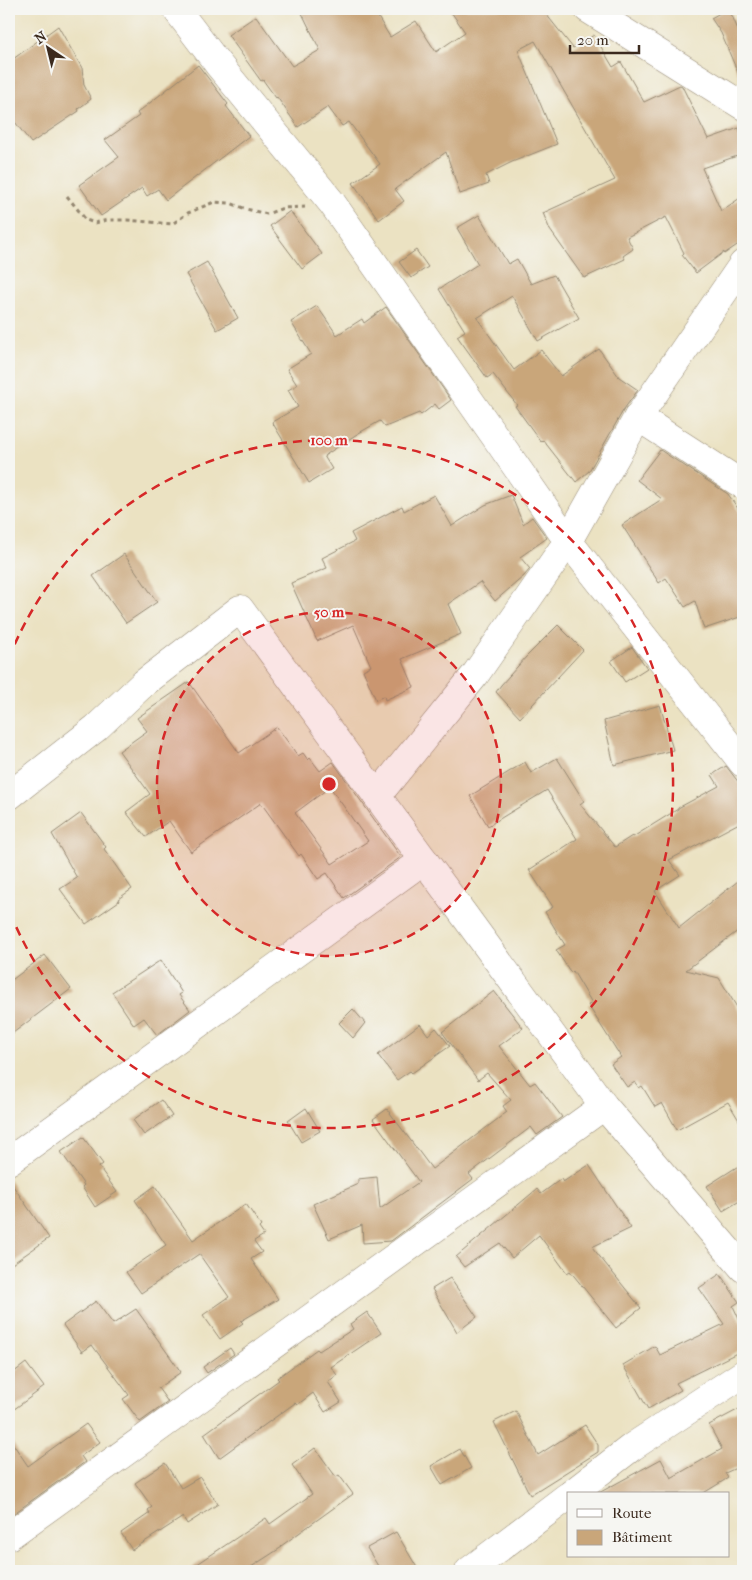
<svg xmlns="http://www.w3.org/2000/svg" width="752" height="1580" viewBox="0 0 752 1580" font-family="'IM FELL French Canon',serif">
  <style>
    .building { fill: #c9a67a; fill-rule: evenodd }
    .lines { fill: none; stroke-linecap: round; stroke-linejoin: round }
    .minor-casing { stroke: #938670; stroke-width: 29 }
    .path { stroke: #938670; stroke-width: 3; stroke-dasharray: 4 4; stroke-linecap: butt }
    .minor { stroke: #fff; stroke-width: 28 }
    .ring { fill: none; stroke: #d62828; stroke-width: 2.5; stroke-dasharray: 9 6 }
    .centre { fill: #d62828; stroke: #f6f6f2; stroke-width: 2.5 }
    .ring-label { font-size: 15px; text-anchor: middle; font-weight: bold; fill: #d62828; stroke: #f6f6f2; stroke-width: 4; stroke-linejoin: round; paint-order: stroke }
  </style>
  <rect width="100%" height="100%" fill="#f6f6f2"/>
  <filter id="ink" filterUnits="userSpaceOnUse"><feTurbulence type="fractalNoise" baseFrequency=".02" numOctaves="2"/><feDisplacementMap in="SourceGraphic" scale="10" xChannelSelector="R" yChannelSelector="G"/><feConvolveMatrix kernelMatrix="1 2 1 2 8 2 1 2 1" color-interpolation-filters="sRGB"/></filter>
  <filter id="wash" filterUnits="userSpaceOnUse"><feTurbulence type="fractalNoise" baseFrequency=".0096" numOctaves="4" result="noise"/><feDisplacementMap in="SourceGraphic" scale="20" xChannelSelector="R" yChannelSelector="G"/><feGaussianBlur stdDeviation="1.12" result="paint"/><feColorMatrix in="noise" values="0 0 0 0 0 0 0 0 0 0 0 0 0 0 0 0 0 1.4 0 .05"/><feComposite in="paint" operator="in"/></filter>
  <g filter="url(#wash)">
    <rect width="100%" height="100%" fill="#ebe2c2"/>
    <g id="blocks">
      <!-- building -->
      <g class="building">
        <path d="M300 9H373L390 37 416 21 436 52 465 32 449 9H542L573 48 594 35 613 67 621 62 644 102 680 85 682 86 708 139 739 128 743 140V154L702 168 721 211 743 196V241L724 254V252L696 273 682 255 684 253 666 217 627 237 633 249 623 256 625 259 584 278 550 230 543 213 615 180 535 41 518 50 557 144 512 162 486 175 489 184 460 194 446 152 395 189 404 201 379 220 353 183 380 164 349 122 342 126 328 107 298 127 277 97 276 98 263 80 261 81 228 35 256 16 292 66 320 50Z"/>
        <path d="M727 9H729L743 41V85L721 33 711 18Z"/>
        <path d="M58 26 82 68 84 85 91 99 78 109 79 111 31 143 9 114V62Z"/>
        <path d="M198 65 228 104 226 106 249 136 166 200 158 189 147 196 142 188 101 216 79 185 119 157 105 140 139 116 137 113Z"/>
        <path d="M290 211 322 254 302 269 270 226Z"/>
        <path d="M479 215 508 264 517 259 531 284 554 275 579 318 538 341 512 296 477 318 514 370 541 350 561 376 599 349 619 377 638 390 624 409 589 471 576 482 543 440 541 442 515 406 517 405 493 374 487 378 457 336 465 331 439 289 478 264 457 228Z"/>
        <path d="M416 250 428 267 411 278 399 262Z"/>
        <path d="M207 262 238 318 217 330 186 274Z"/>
        <path d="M317 306 337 335 362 319 364 323 386 307 451 400 439 409 435 404 421 415 419 413 385 427 380 421 357 434 324 456 332 469 309 483 272 422 298 407 288 390 297 385 287 369 311 354 291 322Z"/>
        <path d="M660 450 728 494 743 516V616L704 629 695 601 685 607 666 578 659 583 622 525 662 499 637 480Z"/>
        <path d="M434 495 452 526 485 505 511 495 523 524 532 517 547 538 520 557 530 569 524 576 495 601 480 582 448 604 461 634 402 659 414 687 385 700 384 696 376 700 363 670 371 666 353 625 317 641 291 583 327 568 322 558 355 541 351 533 402 506 404 511Z"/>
        <path d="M124 554 157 602 126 623 93 576Z"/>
        <path d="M558 625 583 650 520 718 496 692 501 685 526 657Z"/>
        <path d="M632 647 647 668 625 682 611 661Z"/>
        <path d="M189 682 239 753 277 727 298 756 303 753 308 760 310 758 320 771 333 762 401 857 344 898 327 873 318 879 301 854 299 856 261 803 191 852 169 821 146 837 126 812 150 794 119 751 147 731 137 718ZM330 787 368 841 332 864 295 813Z"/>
        <path d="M660 705 673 750 614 765 604 721Z"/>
        <path d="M557 758 584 801 580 804 615 847 632 836 633 837 678 809V808L719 786 712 775 726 766 743 788V821L669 860 680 875 655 891 679 928 743 877V927L686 970 719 978 743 1017V1127L728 1102 677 1130 662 1103 655 1107 642 1086 639 1088 635 1082 627 1087 611 1064 621 1057 588 1005 592 1003 573 971 571 973 556 950 565 945 545 912 553 907 529 870 577 839 547 790 488 826 470 796 525 762 531 773Z"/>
        <path d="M81 813 106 847 104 849 132 889 118 899 119 901 86 924 60 889 77 878 52 834Z"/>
        <path d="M45 955 71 989 9 1036V982Z"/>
        <path d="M161 960 182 993 179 995 190 1010 157 1035 144 1018 134 1025 112 992Z"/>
        <path d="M494 991 523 1028 499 1046 530 1085 535 1082 562 1117 537 1135 531 1127 469 1174 473 1179 391 1241 363 1243 362 1225 329 1239 313 1204 358 1184V1179L377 1177 380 1209 419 1182 373 1119 387 1109 432 1169 507 1112 503 1106 511 1100 487 1073 478 1080 442 1032Z"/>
        <path d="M353 1009 365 1023 353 1038 339 1023Z"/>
        <path d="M420 1024 428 1035 436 1028 450 1046 412 1073 410 1071 397 1080 378 1055Z"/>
        <path d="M161 1100 172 1116 144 1135 133 1120Z"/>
        <path d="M306 1108 320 1131 301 1142 288 1121Z"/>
        <path d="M83 1137 103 1164 99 1167 117 1192 95 1207 82 1187 84 1185 61 1152Z"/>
        <path d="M743 1163V1199L723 1211 707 1186Z"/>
        <path d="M589 1165 631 1228 592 1247 641 1308 616 1328 570 1271 567 1273 539 1235 512 1258 500 1243 464 1267 456 1257 537 1189 541 1194 561 1179 563 1182Z"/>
        <path d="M9 1180 49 1238 9 1266Z"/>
        <path d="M155 1186 193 1240 246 1204 261 1226 259 1228 264 1235 254 1241 262 1252 251 1259 278 1299 241 1321 243 1323 220 1339 203 1315 229 1297 199 1254 141 1293 126 1272 166 1245 135 1200Z"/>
        <path d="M720 1274 739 1302 733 1306 743 1328V1350L676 1383 681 1390 648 1409 623 1365 655 1346 660 1355 724 1324 699 1288Z"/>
        <path d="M450 1278 477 1317 457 1332 432 1289Z"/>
        <path d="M96 1301 113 1324 136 1309 181 1372 158 1388 168 1402 140 1422 123 1399 129 1395 92 1345 82 1352 63 1325Z"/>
        <path d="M367 1312 381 1333 331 1367 337 1375 328 1382 341 1402 325 1412 313 1393 297 1405 295 1403 219 1458 204 1434 279 1380 277 1378 317 1349 319 1351 353 1329 350 1324Z"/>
        <path d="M230 1348 234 1354 207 1373 203 1367Z"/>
        <path d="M26 1363 44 1387 9 1413V1376Z"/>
        <path d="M743 1407V1465L725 1473 728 1478 702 1494H597L661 1459 671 1478 722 1449 709 1425Z"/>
        <path d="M516 1411 538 1455 585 1425 598 1445V1452L530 1495 494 1422Z"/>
        <path d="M86 1424 100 1442 81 1456 85 1462 9 1517V1438L28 1466Z"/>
        <path d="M315 1448 336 1477 339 1475 353 1494 281 1546 282 1547 245 1571H187L266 1518 270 1524 312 1494 292 1465Z"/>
        <path d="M460 1449 471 1468 442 1485 431 1466Z"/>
        <path d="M165 1463 181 1488 200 1477 218 1504 187 1524 183 1517 132 1550 121 1533 150 1513 148 1510 152 1507 135 1483Z"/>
        <path d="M396 1532 419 1571H381L367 1548Z"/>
      </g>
    </g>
  </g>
  <g filter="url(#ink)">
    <use href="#blocks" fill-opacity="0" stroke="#938670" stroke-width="1"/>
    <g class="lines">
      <!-- minor casing -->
      <g class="minor-casing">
        <g id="minor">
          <path d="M176 9 218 64 332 203 568 541 743 763"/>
          <path d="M588 9 743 106"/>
          <path d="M638 417 743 485"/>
          <path d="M9 796 96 728 144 683 240 609 604 1106 743 1268"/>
          <path d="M377 796 475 675 568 541 638 417 743 264"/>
          <path d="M9 1161 424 860"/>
          <path d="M571 1494 632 1447 743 1374"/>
          <path d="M9 1536 604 1106"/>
          <path d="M469 1571 568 1496"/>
        </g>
      </g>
      <!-- path -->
      <path class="path" d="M67 196 86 220 95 223 107 220H127L172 224 188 213 214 202 230 203 246 209 267 214 283 208 305 207"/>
      <!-- minor -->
      <use href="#minor" class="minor"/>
    </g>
  </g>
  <!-- distance rings -->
  <circle cx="329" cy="784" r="172" fill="#d62828" fill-opacity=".12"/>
  <g class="ring">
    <circle cx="329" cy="784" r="172"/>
    <path d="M9 658A344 344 0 1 1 9 910"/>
  </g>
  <circle cx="329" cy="784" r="8" class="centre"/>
  <g class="ring-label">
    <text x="329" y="445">100 m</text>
    <text x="329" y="617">50 m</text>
  </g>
  <!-- margin -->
  <rect width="752" height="1580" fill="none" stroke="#f6f6f2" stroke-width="30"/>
  <!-- legend -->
  <rect x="567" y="1492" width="162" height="65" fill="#f6f6f2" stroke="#aba49d"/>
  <rect x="577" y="1509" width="25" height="8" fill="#ffffff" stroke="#aba49d"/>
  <text x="612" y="1518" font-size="15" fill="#3b2a1e">Route</text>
  <rect x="577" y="1530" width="25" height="15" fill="#c9a67a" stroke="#aba49d"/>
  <text x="612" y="1542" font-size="15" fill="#3b2a1e">Bâtiment</text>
  <!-- north arrow -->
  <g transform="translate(48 48) rotate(325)" stroke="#f6f6f2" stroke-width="4" paint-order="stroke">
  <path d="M0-4L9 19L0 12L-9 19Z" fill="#3b2a1e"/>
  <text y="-8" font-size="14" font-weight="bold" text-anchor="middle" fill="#3b2a1e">N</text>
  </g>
  <!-- scale -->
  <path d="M570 45v8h69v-8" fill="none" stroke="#3b2a1e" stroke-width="2.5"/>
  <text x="577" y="45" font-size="15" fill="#3b2a1e" stroke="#f6f6f2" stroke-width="4" paint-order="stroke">20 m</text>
</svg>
